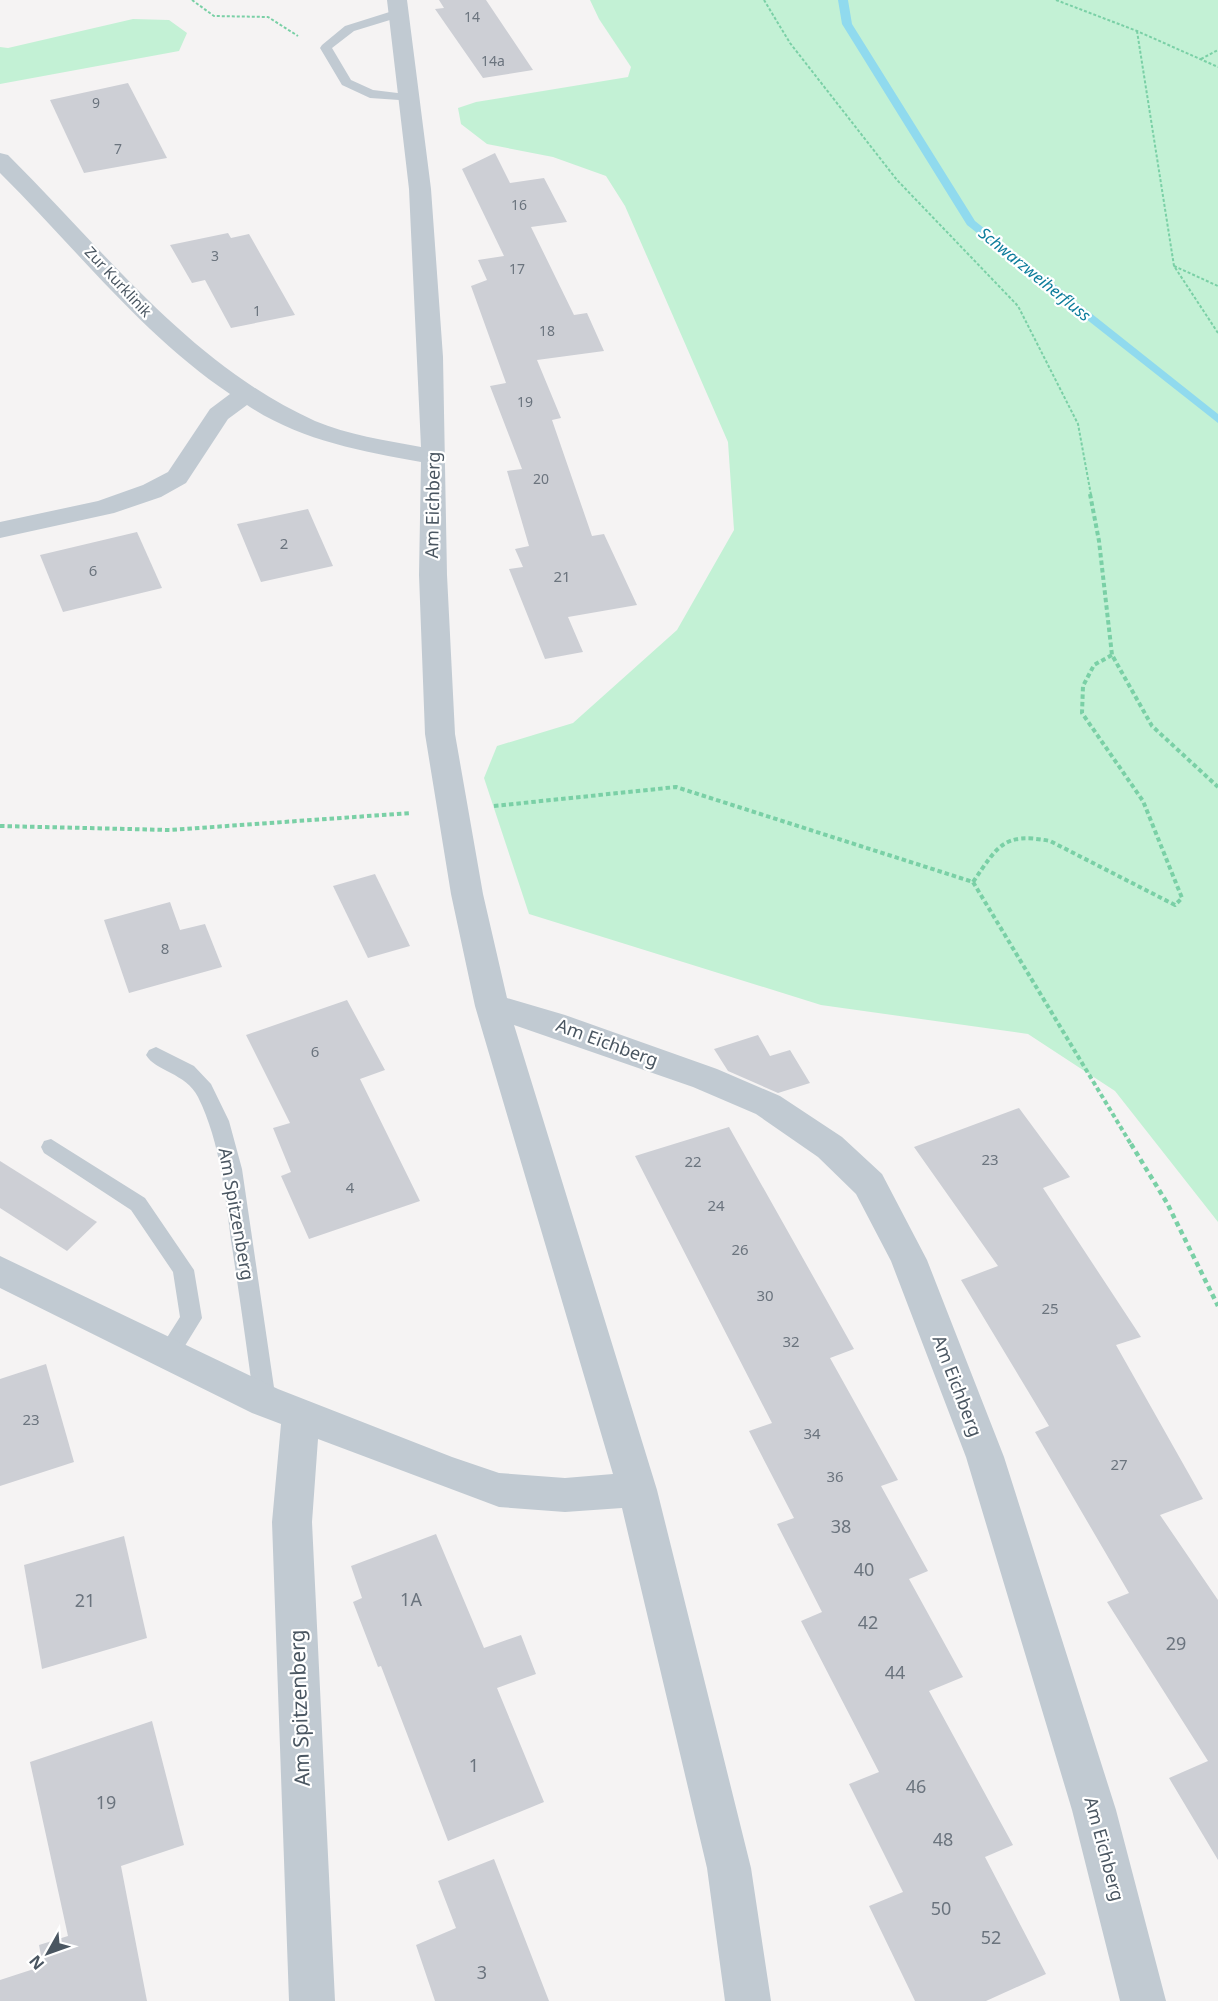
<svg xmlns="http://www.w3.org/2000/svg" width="1218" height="2001" viewBox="0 0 1218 2001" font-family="'Noto Sans',sans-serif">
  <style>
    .green { fill: #c3f1d5 }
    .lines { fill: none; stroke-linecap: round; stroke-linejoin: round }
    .stream { fill: #90daee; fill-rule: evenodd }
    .building { fill: #cdcfd5 }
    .path-far2 { stroke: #7ad0a6; stroke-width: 2; stroke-dasharray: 3 2; stroke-linecap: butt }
    .path-far1 { stroke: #7ad0a6; stroke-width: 4; stroke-dasharray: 4.5 3; stroke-linecap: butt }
    .path { stroke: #7ad0a6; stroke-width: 4.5; stroke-dasharray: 5 4; stroke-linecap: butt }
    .service { fill: #c1cad2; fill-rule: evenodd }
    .minor { fill: #c1cad2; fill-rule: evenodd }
    .labels { text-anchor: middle; stroke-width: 4.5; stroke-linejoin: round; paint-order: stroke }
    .far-number-label { font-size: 14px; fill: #6b747e }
    .far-street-label { font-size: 15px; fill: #4a5661; stroke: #fff }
    .number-label { font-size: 15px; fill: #6b747e }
    .far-water-label { font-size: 16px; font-style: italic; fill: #0c7c9b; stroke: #fff }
    .street-label { font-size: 18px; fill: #4a5661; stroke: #fff }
    .near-number-label { font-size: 18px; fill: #6b747e }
    .near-street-label { font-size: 21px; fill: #4a5661; stroke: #fff }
  </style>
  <rect width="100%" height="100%" fill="#f5f3f3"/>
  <!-- green -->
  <g class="green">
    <path d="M590 0H1218V1222L1115 1091 1028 1034 821 1005 529 914 484 778 497 746 573 723 677 630 734 530 728 442 625 206 606 176 553 157 487 144 461 124 458 108 476 102 628 77 631 67 599 19Z"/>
    <path d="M133 19 169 20 187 33 179 51 0 84V47L8 48Z"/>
  </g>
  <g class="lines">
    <!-- stream -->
    <path class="stream" d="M838 0H848L852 24 975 221 1218 414V423L967 225 842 24Z"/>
  </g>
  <!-- building -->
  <g class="building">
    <path d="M439 0H486L533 70 483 78 435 9 444 8Z"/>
    <path d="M128 83 167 158 84 173 50 100Z"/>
    <path d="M495 153 510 183 544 178 567 222 531 227 574 315 587 313 604 351 537 360 561 418 552 420 592 536 604 534 637 605 568 617 583 652 545 659 509 569 523 567 515 549 529 546 507 471 522 469 490 386 506 383 471 286 487 280 478 260 504 256 462 169Z"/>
    <path d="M228 233 231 238 249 234 295 315 231 328 205 280 192 283 170 245Z"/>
    <path d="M308 509 333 566 261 582 237 524Z"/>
    <path d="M137 532 162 588 63 612 40 555Z"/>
    <path d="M375 874 410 946 368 958 333 886Z"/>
    <path d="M170 902 180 930 205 924 222 967 129 993 104 920Z"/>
    <path d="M347 1000 385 1070 360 1079 420 1201 309 1239 281 1176 291 1172 273 1128 290 1123 246 1035Z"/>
    <path d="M758 1035 770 1056 790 1050 810 1083 778 1093 728 1071 714 1049Z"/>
    <path d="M1019 1108 1070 1177 1043 1188 1141 1337 1116 1345 1203 1499 1160 1515 1218 1600V1860L1169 1778 1208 1761 1107 1602 1129 1593 1035 1432 1049 1426 961 1280 998 1266 914 1147Z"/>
    <path d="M729 1127 854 1349 830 1358 898 1480 881 1486 928 1571 909 1579 963 1677 929 1691 1013 1845 985 1857 1046 1974 986 2001H915L869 1906 903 1892 849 1784 879 1772 801 1621 822 1612 777 1524 794 1518 749 1431 772 1423 635 1156Z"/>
    <path d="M0 1161 51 1193 97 1222 67 1251 0 1208Z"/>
    <path d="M46 1364 74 1462 0 1486V1379Z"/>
    <path d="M436 1534 484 1648 521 1635 536 1674 497 1688 544 1802 448 1841 381 1666 378 1667 353 1602 362 1598 351 1566Z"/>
    <path d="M124 1536 147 1638 42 1669 24 1565Z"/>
    <path d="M152 1721 184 1845 121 1866 147 2001H0V1980L43 1966 39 1945 68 1936 30 1762Z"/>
    <path d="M494 1859 549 2001H435L416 1945 456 1928 438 1881Z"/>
  </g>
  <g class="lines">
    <!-- path-far2 -->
    <g class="path-far2">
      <path d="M192 0 214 16 268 17 298 36"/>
      <path d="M764 0 790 43 897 180 1018 306 1078 424 1091 495"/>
      <path d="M1056 0 1137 31 1218 67"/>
      <path d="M1137 31 1174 266 1218 333"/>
      <path d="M1201 59 1218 50"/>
      <path d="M1174 266 1218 286"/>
    </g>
    <!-- path-far1 -->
    <g class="path-far1">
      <path d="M1090 494 1099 541 1112 655 1152 726 1218 787"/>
      <path d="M494 806 676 787 973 882 1132 1146"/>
      <path d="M0 826 170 830 411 813"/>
      <path d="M973 882C998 846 1003 832 1050 841L1175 905 1182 898 1143 801 1082 713 1083 686 1094 665 1112 655"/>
    </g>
    <!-- path -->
    <path class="path" d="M1131 1144 1167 1203 1218 1306"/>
    <!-- service -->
    <g class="service">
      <path d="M399 9 403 10V16L354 31 332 48 351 80 373 90 414 95V101L370 98 342 85 320 48 322 45 345 26Z"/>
      <path d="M156 1047 194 1066 211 1084 229 1121 242 1169 276 1401 273 1408 265 1411 257 1408 254 1401C247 1350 240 1299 232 1247 225 1196 221 1144 198 1097 186 1073 155 1071 146 1055L149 1050Z"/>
      <path d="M51 1139 145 1198 194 1270 202 1318 175 1362 167 1364 159 1362 156 1355 180 1317 173 1272 131 1210 44 1153 41 1147 44 1141Z"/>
    </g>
    <!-- minor -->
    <path class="minor" d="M387 0H407L431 189 443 357 447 575 455 734 483 894 507 998 565 1015 717 1069 780 1096 842 1137 882 1174 927 1260 1004 1457 1116 1810 1166 2001H1120L1072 1810 966 1457 891 1261 856 1194 818 1157 756 1114 693 1087 514 1025 657 1490 751 1868 771 2001H725L707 1868 622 1508 565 1512 499 1507 318 1439 312 1522 335 2001H289L272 1522 281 1424 252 1413 0 1288V1256L278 1389 452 1457 499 1473 565 1478 613 1474 475 1006 451 894 425 734 419 575 421 462C360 451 299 440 247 405L228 419 186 483 161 497 114 513 0 538V522L98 501 143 485 168 472 210 409 230 394C141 334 75 247 0 173V153L8 155C104 250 189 364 315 421 348 435 385 440 421 447L409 189Z"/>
  </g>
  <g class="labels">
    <!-- far-number labels -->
    <g class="far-number-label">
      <text x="472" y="22">14</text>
      <text x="493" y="66">14a</text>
      <text x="96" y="108">9</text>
      <text x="118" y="154">7</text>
      <text x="519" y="210">16</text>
      <text x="215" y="261">3</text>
      <text x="517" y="274">17</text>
      <text x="257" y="316">1</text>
      <text x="547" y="336">18</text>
      <text x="525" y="407">19</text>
      <text x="541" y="484">20</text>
    </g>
    <!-- far-street labels -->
    <g class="far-street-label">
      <text transform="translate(118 282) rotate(47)" y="5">Zur Kurklinik</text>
    </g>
    <!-- number labels -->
    <g class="number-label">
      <text x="284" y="549">2</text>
      <text x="93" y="576">6</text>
      <text x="562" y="582">21</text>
      <text x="165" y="954">8</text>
      <text x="315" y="1057">6</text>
      <text x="990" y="1165">23</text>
      <text x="693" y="1167">22</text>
      <text x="350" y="1193">4</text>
      <text x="716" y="1211">24</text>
      <text x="740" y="1255">26</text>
      <text x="765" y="1301">30</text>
      <text x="1050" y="1314">25</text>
      <text x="791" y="1347">32</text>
      <text x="31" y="1425">23</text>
      <text x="812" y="1439">34</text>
      <text x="1119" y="1470">27</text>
      <text x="835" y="1482">36</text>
    </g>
    <!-- far-water labels -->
    <g class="far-water-label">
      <text transform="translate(1035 274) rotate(39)" y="6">Schwarzweiherfluss</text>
    </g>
    <!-- street labels -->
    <g class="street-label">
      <text transform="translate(433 505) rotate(-89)" y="6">Am Eichberg</text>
      <text transform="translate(607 1043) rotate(20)" y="6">Am Eichberg</text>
      <text transform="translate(236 1214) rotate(80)" y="6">Am Spitzenberg</text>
      <text transform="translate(957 1386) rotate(69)" y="6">Am Eichberg</text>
      <text transform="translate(1104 1849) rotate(75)" y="6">Am Eichberg</text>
    </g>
    <!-- near-number labels -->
    <g class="near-number-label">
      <text x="841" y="1533">38</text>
      <text x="864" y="1576">40</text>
      <text x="411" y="1606">1A</text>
      <text x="85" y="1607">21</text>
      <text x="868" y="1629">42</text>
      <text x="1176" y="1650">29</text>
      <text x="895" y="1679">44</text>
      <text x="474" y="1772">1</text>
      <text x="916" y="1793">46</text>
      <text x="106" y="1809">19</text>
      <text x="943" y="1846">48</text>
      <text x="941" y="1915">50</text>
      <text x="991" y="1944">52</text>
      <text x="482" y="1979">3</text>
    </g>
    <!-- near-street labels -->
    <g class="near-street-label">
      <text transform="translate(300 1708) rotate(-92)" y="7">Am Spitzenberg</text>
    </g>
  </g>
  <!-- north arrow -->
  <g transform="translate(48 1953) rotate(230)" stroke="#ffffff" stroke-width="4.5" paint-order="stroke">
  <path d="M0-4.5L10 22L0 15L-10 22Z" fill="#4a5661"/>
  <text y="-9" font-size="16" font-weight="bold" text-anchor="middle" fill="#4a5661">N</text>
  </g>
</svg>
